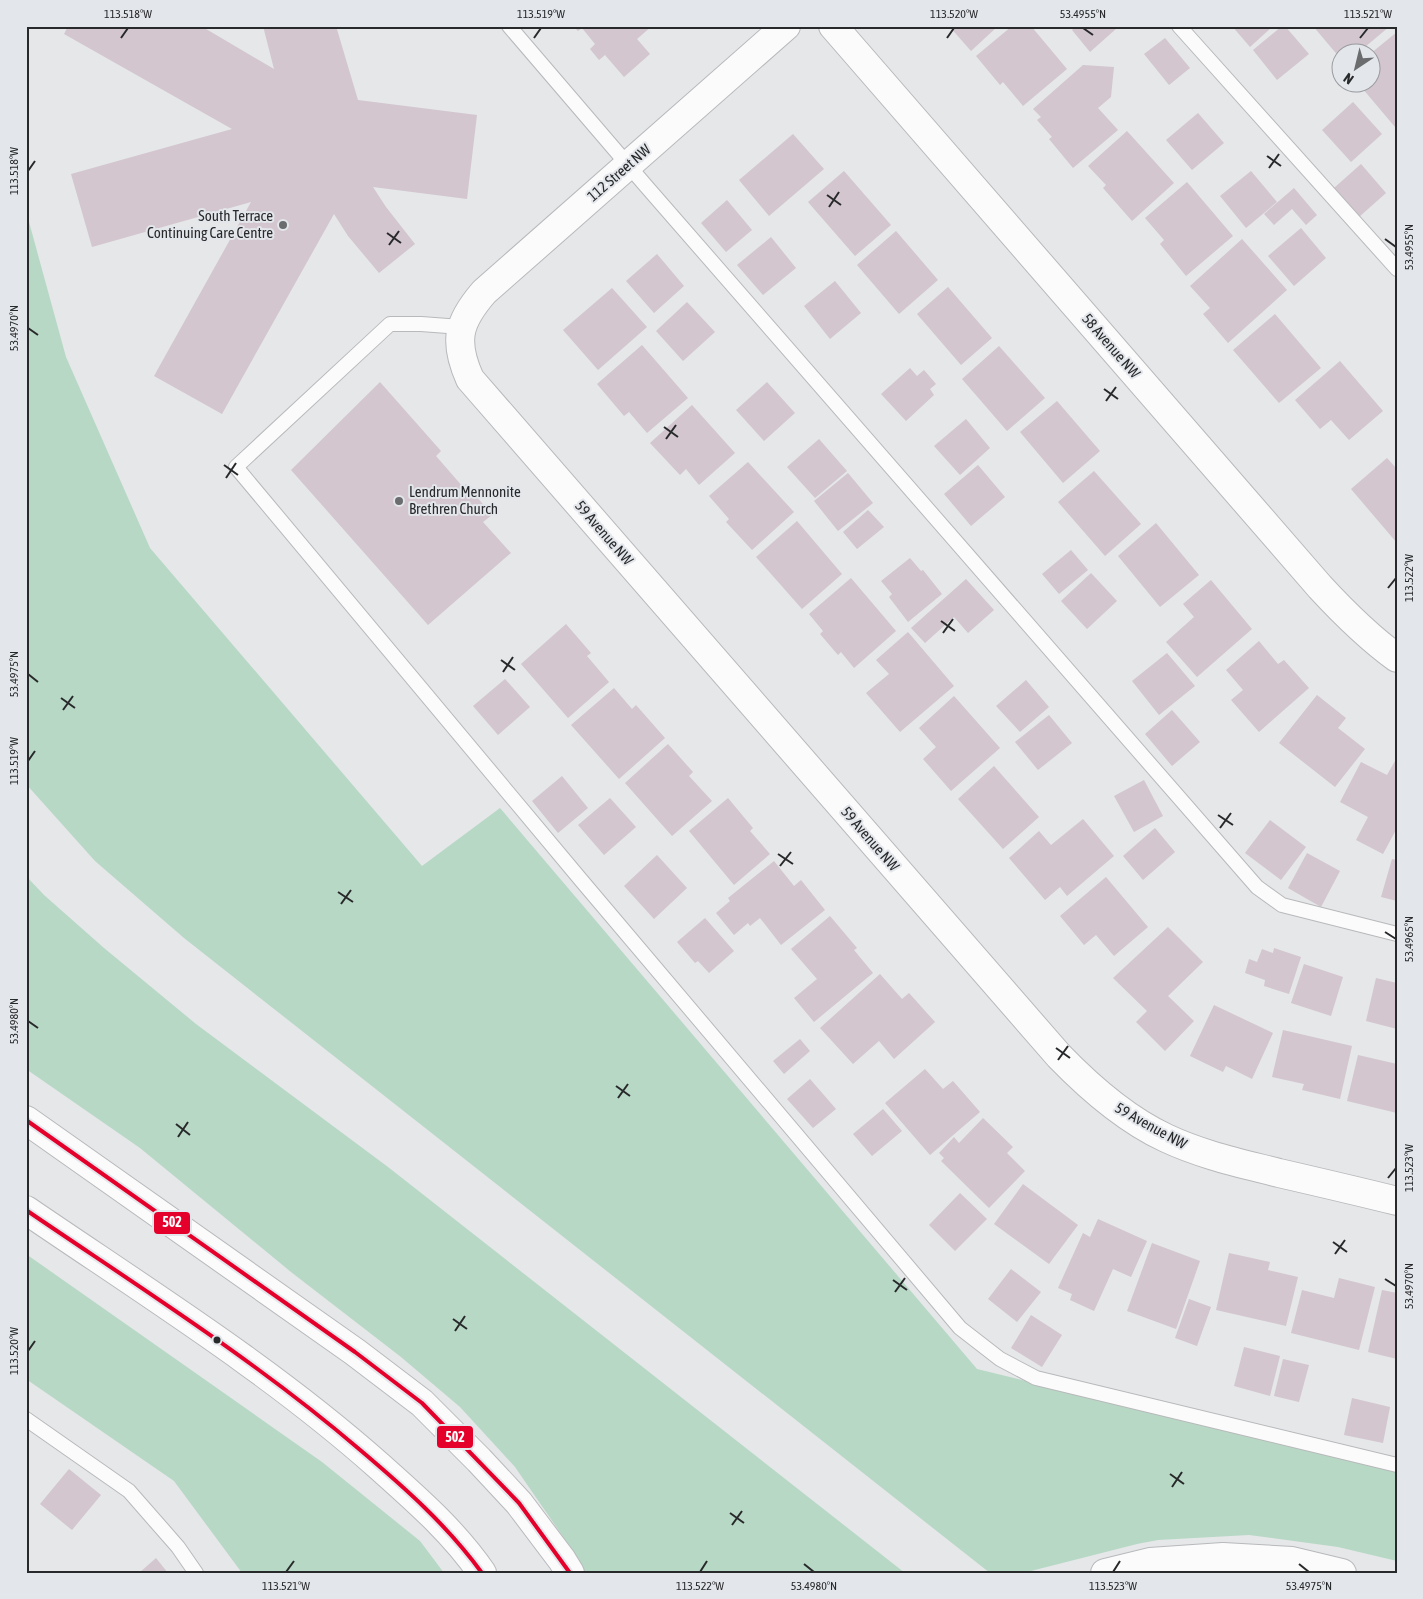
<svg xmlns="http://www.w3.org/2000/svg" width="1423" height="1599" viewBox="0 0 1423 1599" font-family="'Asap Condensed',sans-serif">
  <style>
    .green { fill: #b7d8c5 }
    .building { fill: #d3c6ce }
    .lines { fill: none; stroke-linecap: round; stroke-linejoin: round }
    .service-casing { stroke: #b8b9bb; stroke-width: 16 }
    .minor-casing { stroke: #b8b9bb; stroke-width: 30 }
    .tertiary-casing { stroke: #b8b9bb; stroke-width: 30 }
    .secondary-casing { stroke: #b8b9bb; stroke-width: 30 }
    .service { stroke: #fbfbfc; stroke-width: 14 }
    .minor { stroke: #fbfbfc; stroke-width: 28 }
    .tertiary { stroke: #fbfbfc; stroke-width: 28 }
    .secondary { stroke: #fbfbfc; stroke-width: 28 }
    .bus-1-casing { stroke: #e3e6eb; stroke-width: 8 }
    .bus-1 { stroke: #e4002b; stroke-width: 4 }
    .ticks { fill: none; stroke: #28292b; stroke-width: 2 }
    .poi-dot { fill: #6a6c6e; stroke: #e3e6eb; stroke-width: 2 }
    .bus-dot { fill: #28292b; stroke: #e3e6eb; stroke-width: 2 }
    .labels { text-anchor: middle; stroke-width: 4; stroke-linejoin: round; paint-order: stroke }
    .street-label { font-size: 15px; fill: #28292b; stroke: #e3e6eb }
    .poi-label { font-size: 15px; fill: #28292b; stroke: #e3e6eb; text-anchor: end }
    .line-badge { stroke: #e3e6eb; stroke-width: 2 }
    .badge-label { font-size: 14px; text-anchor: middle; font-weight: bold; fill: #fff }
    .neatline { fill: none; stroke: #28292b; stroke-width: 2 }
    .ticks-label { font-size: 12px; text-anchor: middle; fill: #28292b }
  </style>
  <rect width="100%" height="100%" fill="#e5e7e9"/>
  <!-- green -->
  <g class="green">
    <path d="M26 211 66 357 150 548 422 866 500 808 977 1369 1397 1472V1561L1338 1547 1249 1535 1158 1540 1137 1544 1023 1573H990L184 938 95 861 26 784Z"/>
    <path d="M26 876 44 895 104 948 196 1024 388 1167 905 1573H584L568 1544 515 1467 460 1407 401 1357 291 1272 140 1148 26 1069Z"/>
    <path d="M26 1254 322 1462 420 1541 444 1573H242L174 1481 26 1379Z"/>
  </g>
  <!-- building -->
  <g class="building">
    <path d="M68 26H201L274 69 263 26H336L358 100 477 115 467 199 373 187 386 207 415 244 379 273 348 236 334 214 222 414 154 376 251 202 92 247 71 174 232 129 64 34Z"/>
    <path d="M573 26H652L637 39 650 54 624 77 605 55 599 60 590 49 595 44 582 28 578 31Z"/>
    <path d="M949 26H998L971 51Z"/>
    <path d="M1012 26H1031L1067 69 1023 106 1003 82 1000 85 976 56Z"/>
    <path d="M1076 26H1115L1117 28 1090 52 1072 30Z"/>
    <path d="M1232 26H1273L1250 47Z"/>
    <path d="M1282 26H1285L1309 54 1277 80 1253 50Z"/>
    <path d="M1313 26H1390L1359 52H1340V58Z"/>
    <path d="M1397 32V125L1395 127 1357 82H1370V54Z"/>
    <path d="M1165 38 1190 68 1169 85 1144 54Z"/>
    <path d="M1083 65 1114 67 1111 97 1098 108 1118 130 1073 168 1049 139 1052 137 1037 120 1041 117 1033 109Z"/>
    <path d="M1353 102 1382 134 1351 162 1322 130Z"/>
    <path d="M1198 113 1224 143 1192 170 1166 140Z"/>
    <path d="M1127 131 1174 183 1132 221 1103 188 1106 185 1088 166Z"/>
    <path d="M793 134 824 169 769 216 739 180Z"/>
    <path d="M1361 164 1386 193 1359 217 1334 188Z"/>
    <path d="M844 171 891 225 855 256 808 202Z"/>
    <path d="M1251 171 1277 202 1246 228 1220 196Z"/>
    <path d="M1187 182 1233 236 1186 276 1160 244 1164 240 1145 218Z"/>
    <path d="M1294 188 1317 215 1306 225 1292 209 1274 225 1264 214Z"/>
    <path d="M727 200 752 230 726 252 701 223Z"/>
    <path d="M1301 228 1326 258 1294 286 1268 256Z"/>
    <path d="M896 231 938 280 899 314 857 265Z"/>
    <path d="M771 237 796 268 763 295 737 265Z"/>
    <path d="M1242 239 1287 290 1228 343 1203 314 1210 308 1190 286Z"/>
    <path d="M657 254 684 286 654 313 626 281Z"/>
    <path d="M835 281 861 313 830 339 804 306Z"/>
    <path d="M948 287 992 338 961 365 917 314Z"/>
    <path d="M612 288 647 327 598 370 563 330Z"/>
    <path d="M687 302 715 332 683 361 656 331Z"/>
    <path d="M1275 314 1321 368 1279 403 1233 350Z"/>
    <path d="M642 345 688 398 647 433 629 412 624 416 597 384Z"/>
    <path d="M999 346 1045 398 1007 431 962 379Z"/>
    <path d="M1340 361 1383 411 1349 440 1331 420 1320 429 1295 400Z"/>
    <path d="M910 368 917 376 924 370 936 384 930 389 934 395 906 421 881 394Z"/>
    <path d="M380 382 441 451 436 456 463 487 466 484 492 515 483 522 511 553 428 625 291 470Z"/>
    <path d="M767 382 795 413 764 441 736 410Z"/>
    <path d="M1057 401 1100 451 1063 483 1020 432Z"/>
    <path d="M692 405 735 453 699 485 686 469 680 475 650 443Z"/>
    <path d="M966 419 990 448 960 475 934 446Z"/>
    <path d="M819 439 847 471 815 498 787 467Z"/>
    <path d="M1387 458 1397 469V543L1351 489Z"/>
    <path d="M748 462 794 512 752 550 726 522 729 519 709 496Z"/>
    <path d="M978 465 1005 497 971 526 944 494Z"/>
    <path d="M1094 471 1141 524 1105 556 1058 502Z"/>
    <path d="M848 473 873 503 838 531 814 501Z"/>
    <path d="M868 510 884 527 857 549 843 532Z"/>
    <path d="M797 521 842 574 802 609 756 557Z"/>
    <path d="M1156 523 1199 575 1160 607 1118 556Z"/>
    <path d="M1071 550 1088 570 1059 594 1042 574Z"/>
    <path d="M910 558 921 571 923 570 942 594 908 622 889 597 892 594 881 581Z"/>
    <path d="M1091 573 1117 601 1087 629 1061 601Z"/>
    <path d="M851 578 896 631 854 668 841 652 838 655 820 634 823 631 809 614Z"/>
    <path d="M966 579 994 610 968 633 954 617 925 643 911 628Z"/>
    <path d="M1211 580 1252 629 1197 677 1166 642 1194 617 1183 604Z"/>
    <path d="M566 624 591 653 587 656 609 682 568 718 521 664Z"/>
    <path d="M908 632 954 686 900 732 866 693 889 674 876 660Z"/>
    <path d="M1259 641 1278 664 1284 660 1309 688 1259 732 1231 700 1243 690 1226 670Z"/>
    <path d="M1167 653 1195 686 1159 715 1132 681Z"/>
    <path d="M505 679 530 707 498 735 473 706Z"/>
    <path d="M1026 680 1049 707 1020 732 996 706Z"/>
    <path d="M614 688 632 709 636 705 665 738 619 779 571 725Z"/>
    <path d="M1317 695 1346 718 1338 728 1365 749 1335 787 1279 743Z"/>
    <path d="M954 696 1000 748 951 791 923 759 936 747 919 728Z"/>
    <path d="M1172 710 1200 742 1172 766 1145 734Z"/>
    <path d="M1049 715 1072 743 1038 770 1015 742Z"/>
    <path d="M668 744 693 772 689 776 712 801 672 836 625 783Z"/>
    <path d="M1395 761 1397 762V828L1383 854 1356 840 1368 817 1340 802 1361 762 1387 775Z"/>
    <path d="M994 766 1039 817 1003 849 958 799Z"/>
    <path d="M562 776 588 808 558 833 532 801Z"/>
    <path d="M1144 780 1163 816 1134 832 1114 796Z"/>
    <path d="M610 798 636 827 604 855 578 825Z"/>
    <path d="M728 798 753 828 750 831 770 854 734 885 689 831Z"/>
    <path d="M1083 819 1114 856 1067 896 1060 887 1045 900 1009 858 1039 831 1051 845Z"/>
    <path d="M1270 820 1306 847 1281 880 1245 853Z"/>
    <path d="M1155 828 1175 852 1143 880 1123 856Z"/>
    <path d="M1307 853 1340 871 1321 907 1288 888Z"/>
    <path d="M657 855 687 888 654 919 624 886Z"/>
    <path d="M1392 859 1397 860V901L1381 897Z"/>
    <path d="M774 861 794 886 801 880 825 910 781 945 760 918 750 926 748 923 734 935 716 913 730 901 728 898Z"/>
    <path d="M1106 877 1148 927 1114 956 1096 935 1084 945 1060 916Z"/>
    <path d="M830 916 857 948 854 950 873 973 814 1022 794 998 817 979 791 949Z"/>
    <path d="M705 918 734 951 709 973 698 961 695 963 677 942Z"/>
    <path d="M1168 927 1203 962 1168 996 1194 1021 1165 1051 1136 1022 1147 1011 1113 978Z"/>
    <path d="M1274 948 1301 957 1289 994 1264 986 1265 980 1245 973 1249 959 1257 962 1262 949 1273 953Z"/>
    <path d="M1304 964 1343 977 1331 1016 1291 1003Z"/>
    <path d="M880 974 902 999 909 993 935 1022 894 1059 879 1041 853 1064 820 1028Z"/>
    <path d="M1376 978 1397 983V1029L1366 1021Z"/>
    <path d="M1214 1005 1273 1033 1252 1079 1226 1066 1223 1072 1190 1056Z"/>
    <path d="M1283 1030 1352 1046 1340 1099 1302 1090 1304 1084 1272 1077Z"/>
    <path d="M800 1039 810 1051 784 1074 773 1061Z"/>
    <path d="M1358 1055 1397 1064V1113L1347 1101Z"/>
    <path d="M925 1069 943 1089 953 1081 980 1112 930 1155 885 1103Z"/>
    <path d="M810 1079 836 1109 813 1128 787 1099Z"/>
    <path d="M883 1109 902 1131 872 1156 853 1134Z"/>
    <path d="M983 1118 1013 1147 1007 1153 1025 1171 989 1208 941 1161 944 1158 939 1153 954 1137 959 1143Z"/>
    <path d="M1023 1184 1078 1225 1049 1264 994 1224Z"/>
    <path d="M960 1193 987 1219 955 1251 929 1225Z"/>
    <path d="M1098 1219 1147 1241 1131 1277 1113 1269 1094 1311 1070 1300 1072 1294 1058 1288 1083 1233 1090 1237Z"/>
    <path d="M1152 1243 1200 1261 1176 1329 1127 1311Z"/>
    <path d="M1229 1253 1270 1262 1268 1270 1298 1277 1286 1326 1216 1310Z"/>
    <path d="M1011 1269 1041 1292 1017 1322 988 1299Z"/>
    <path d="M1339 1278 1375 1287 1359 1350 1291 1333 1302 1290 1334 1298Z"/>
    <path d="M1382 1290 1397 1293V1359L1368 1352Z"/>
    <path d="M1189 1299 1211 1307 1197 1346 1175 1338Z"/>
    <path d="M1031 1315 1062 1335 1042 1367 1011 1348Z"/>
    <path d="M1244 1347 1280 1356 1270 1396 1234 1386Z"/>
    <path d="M1283 1359 1309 1365 1299 1402 1274 1396Z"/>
    <path d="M1352 1398 1390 1407 1383 1443 1344 1435Z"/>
    <path d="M69 1469 101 1495 72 1530 40 1504Z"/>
    <path d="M156 1558 168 1573H139Z"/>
  </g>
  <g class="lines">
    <!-- service casing -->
    <g class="service-casing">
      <g id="service">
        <path d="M509 26 646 186 1257 887 1282 905 1397 934"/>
        <path d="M1179 26 1397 269"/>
        <path d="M461 327 421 324H390L236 467 581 880 960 1328 1000 1359 1036 1378 1397 1465"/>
        <path d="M26 1419 129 1491 178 1547 196 1573"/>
      </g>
    </g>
    <!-- minor casing -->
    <g class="minor-casing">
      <g id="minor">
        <path d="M786 26 484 292C458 322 453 341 470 379L1059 1056C1090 1088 1125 1119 1166 1138 1202 1155 1240 1163 1279 1173 1318 1182 1357 1191 1397 1201"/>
        <path d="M833 26 1320 587C1344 613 1368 637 1397 658"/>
      </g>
    </g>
    <!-- tertiary casing -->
    <g class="tertiary-casing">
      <path id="tertiary" d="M1105 1573 1150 1562 1223 1557 1292 1561 1342 1573"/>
    </g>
    <!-- secondary casing -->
    <g class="secondary-casing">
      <g id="secondary">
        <path d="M26 1120 355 1352 422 1403 479 1460 519 1503 562 1560 570 1573"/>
        <path d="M26 1210C146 1292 271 1370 379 1466 416 1499 454 1532 482 1573"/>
      </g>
    </g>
    <!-- service -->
    <use href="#service" class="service"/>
    <!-- minor -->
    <use href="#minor" class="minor"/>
    <!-- tertiary -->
    <use href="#tertiary" class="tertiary"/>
    <!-- secondary -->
    <use href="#secondary" class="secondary"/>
    <!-- bus-1 casing -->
    <g class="bus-1-casing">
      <g id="bus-1">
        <path d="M26 1120 355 1352 422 1403 519 1503 570 1573"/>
        <path d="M26 1210C139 1287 255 1360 359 1449 404 1487 447 1525 482 1573"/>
      </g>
    </g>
    <!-- bus-1 -->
    <use href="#bus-1" class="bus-1"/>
  </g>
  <!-- ticks -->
  <path class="ticks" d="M1083 28 1093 35M121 38 128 28M534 38 541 28M947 38 954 28M1360 38 1368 28M1267 156 1281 166M1269 168 1279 154M28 171 35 161M827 195 841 205M829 207 839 192M387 233 401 243M1385 239 1396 247M389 245 399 231M28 328 38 335M1104 389 1118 399M1106 401 1116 387M664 427 678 437M666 439 676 425M224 465 238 475M226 478 236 463M1388 588 1396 578M941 621 955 631M943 633 953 619M501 660 515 670M503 672 513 657M28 674 38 682M61 698 75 708M63 710 73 696M28 761 35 751M1218 815 1233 825M1220 828 1231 813M778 854 793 864M780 866 791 852M338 892 353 902M341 904 351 890M1385 932 1396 939M28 1021 38 1028M1056 1048 1070 1058M1058 1060 1068 1046M616 1086 630 1096M618 1098 628 1084M176 1124 190 1135M178 1137 188 1122M1388 1178 1396 1168M1333 1242 1347 1252M1335 1254 1345 1240M1385 1279 1396 1286M893 1280 907 1290M895 1292 905 1278M453 1319 467 1329M455 1331 465 1316M28 1351 35 1341M1170 1474 1184 1484M1172 1487 1182 1472M730 1513 744 1523M732 1525 742 1511M804 1564 814 1572M1299 1564 1309 1572M286 1572 294 1561M700 1572 707 1561M1113 1572 1120 1561"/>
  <!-- markers -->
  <g class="poi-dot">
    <circle cx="283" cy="225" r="5"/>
    <circle cx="399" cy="501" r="5"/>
  </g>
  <circle class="bus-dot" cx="217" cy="1340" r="4.5"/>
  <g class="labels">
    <!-- street labels -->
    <g class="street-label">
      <text transform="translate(619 173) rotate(-41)" y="5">112 Street NW</text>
      <text transform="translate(1111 346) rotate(49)" y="5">58 Avenue NW</text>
      <text transform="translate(604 533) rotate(49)" y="5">59 Avenue NW</text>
      <text transform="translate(870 839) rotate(49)" y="5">59 Avenue NW</text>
      <text transform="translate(1151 1126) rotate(29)" y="5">59 Avenue NW</text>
    </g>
    <!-- poi labels -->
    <g class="poi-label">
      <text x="273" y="221">South Terrace<tspan x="273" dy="17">Continuing Care Centre</tspan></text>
      <text x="409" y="497" text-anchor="start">Lendrum Mennonite<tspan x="409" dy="17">Brethren Church</tspan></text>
    </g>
  </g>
  <g class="line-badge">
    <rect x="153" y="1211" width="38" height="24" rx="5" fill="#e4002b"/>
    <rect x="436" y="1425" width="38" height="24" rx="5" fill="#e4002b"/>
  </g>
  <g class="badge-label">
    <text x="172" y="1227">502</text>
    <text x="455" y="1442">502</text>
  </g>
  <!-- border -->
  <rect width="1423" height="1599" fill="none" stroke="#e3e6eb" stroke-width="55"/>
  <!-- north arrow -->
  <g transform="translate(1356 68) rotate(215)"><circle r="24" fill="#e3e6eb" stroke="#989a9e"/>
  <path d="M0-4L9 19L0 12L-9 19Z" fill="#6a6c6e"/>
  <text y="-8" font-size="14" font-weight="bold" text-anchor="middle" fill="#28292b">N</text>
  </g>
  <rect x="28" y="28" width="1368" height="1544" class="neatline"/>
  <g class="ticks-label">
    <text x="128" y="18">113.518°W</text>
    <text x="541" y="18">113.519°W</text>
    <text x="954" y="18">113.520°W</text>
    <text x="1083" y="18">53.4955°N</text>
    <text x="1368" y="18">113.521°W</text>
    <text transform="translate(14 171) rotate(-90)" y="4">113.518°W</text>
    <text transform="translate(1409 247) rotate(-90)" y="4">53.4955°N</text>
    <text transform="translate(14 328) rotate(-90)" y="4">53.4970°N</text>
    <text transform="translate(1409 578) rotate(-90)" y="4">113.522°W</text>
    <text transform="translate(14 674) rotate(-90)" y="4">53.4975°N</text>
    <text transform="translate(14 761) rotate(-90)" y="4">113.519°W</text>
    <text transform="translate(1409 939) rotate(-90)" y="4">53.4965°N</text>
    <text transform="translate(14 1021) rotate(-90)" y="4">53.4980°N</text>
    <text transform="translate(1409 1168) rotate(-90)" y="4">113.523°W</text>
    <text transform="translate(1409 1286) rotate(-90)" y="4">53.4970°N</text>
    <text transform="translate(14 1351) rotate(-90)" y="4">113.520°W</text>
    <text x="286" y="1590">113.521°W</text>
    <text x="700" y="1590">113.522°W</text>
    <text x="814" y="1590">53.4980°N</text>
    <text x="1113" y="1590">113.523°W</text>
    <text x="1309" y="1590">53.4975°N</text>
  </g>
</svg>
